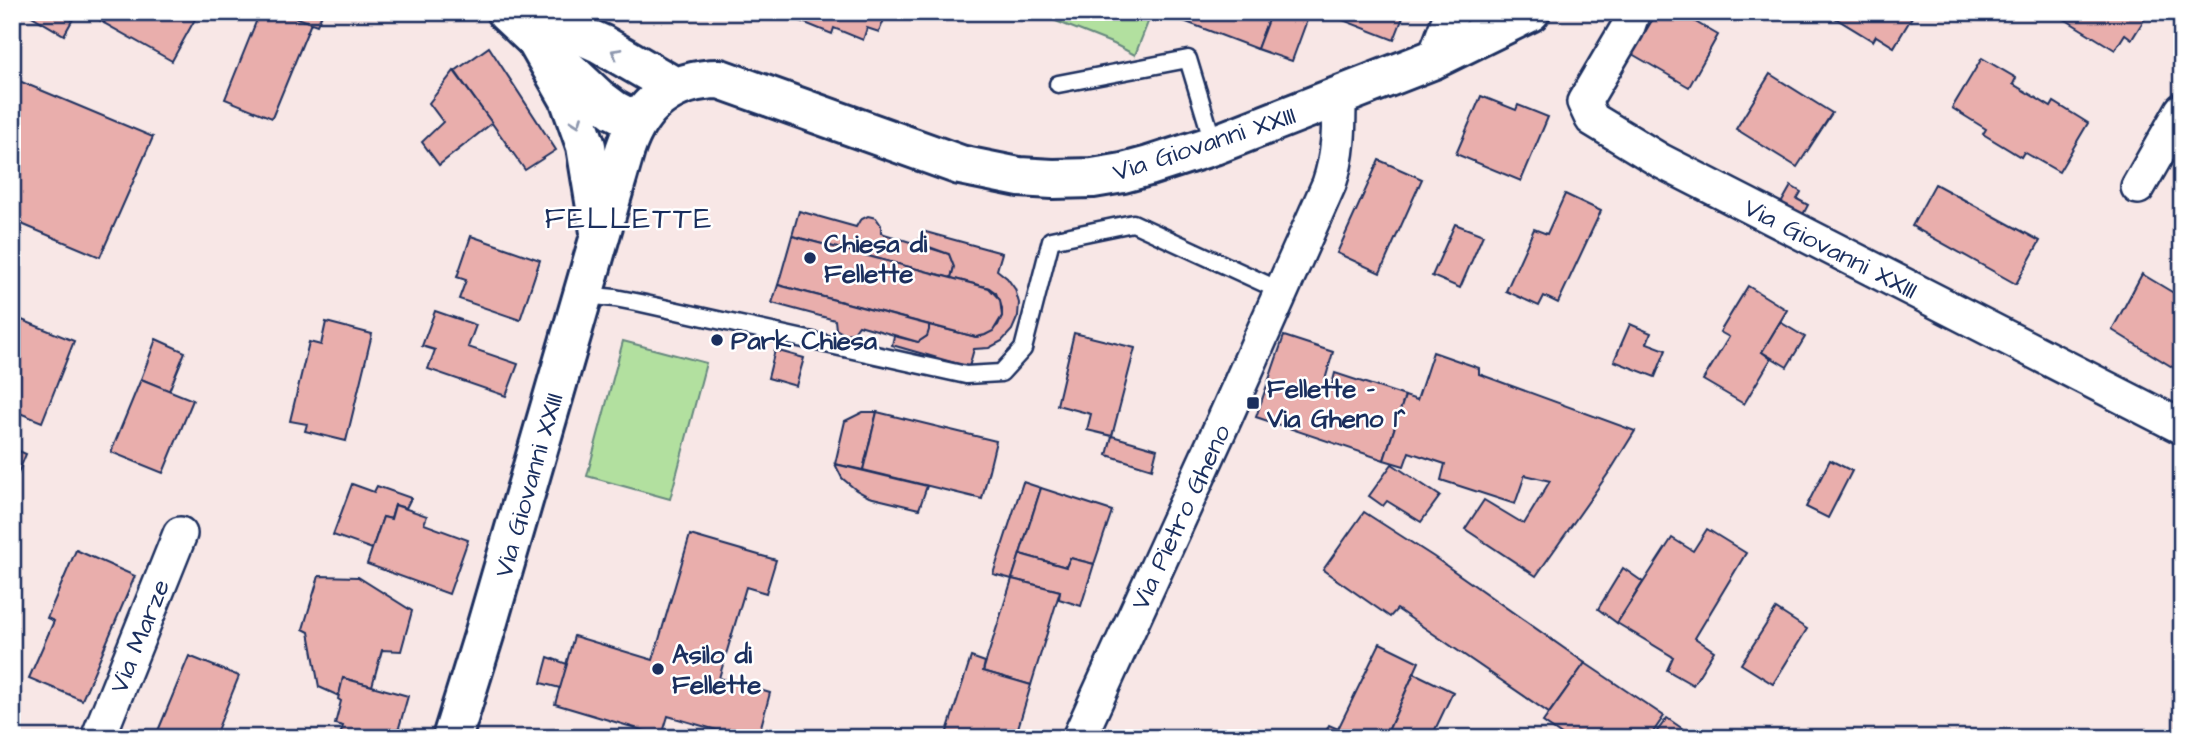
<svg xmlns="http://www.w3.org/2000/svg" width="2194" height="750" viewBox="0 0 2194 750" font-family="'Architects Daughter',sans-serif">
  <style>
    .green { fill: #b2e09f; stroke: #66887e; stroke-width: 2 }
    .building { fill: #e9aeac; stroke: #1b2f5e; stroke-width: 2 }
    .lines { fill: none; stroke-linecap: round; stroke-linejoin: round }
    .service-casing { stroke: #1b2f5e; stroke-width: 21 }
    .minor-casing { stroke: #1b2f5e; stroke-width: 38 }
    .tertiary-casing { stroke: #1b2f5e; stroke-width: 44 }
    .secondary-casing { stroke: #1b2f5e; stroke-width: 44 }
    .service { stroke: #fff; stroke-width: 16 }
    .minor { stroke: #fff; stroke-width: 33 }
    .tertiary { stroke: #fff; stroke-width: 38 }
    .secondary { stroke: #fff; stroke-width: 38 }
    .oneway { stroke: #8d97ae }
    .poi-dot { fill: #1b2f5e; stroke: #fff; stroke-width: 2.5 }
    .labels { text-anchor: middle; stroke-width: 5; stroke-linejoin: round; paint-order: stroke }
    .street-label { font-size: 26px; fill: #1b2f5e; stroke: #fff }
    .poi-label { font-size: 26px; font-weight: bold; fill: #1b2f5e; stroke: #fff; text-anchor: start }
    .quarter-label { font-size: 30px; letter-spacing: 2px; fill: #1b2f5e; stroke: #fff }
  </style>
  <rect width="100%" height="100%" fill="#f8e7e6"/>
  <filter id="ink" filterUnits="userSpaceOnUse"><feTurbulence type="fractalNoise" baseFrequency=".0143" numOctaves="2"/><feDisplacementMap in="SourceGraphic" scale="14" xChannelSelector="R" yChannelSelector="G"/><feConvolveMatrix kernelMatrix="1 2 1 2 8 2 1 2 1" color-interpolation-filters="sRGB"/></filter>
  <g filter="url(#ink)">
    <!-- green -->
    <g class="green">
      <path d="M1033 12H1152L1135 55 1114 44Z"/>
      <path d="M623 341 706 363 670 499 587 476Z"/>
    </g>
    <!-- building -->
    <g class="building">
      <path d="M25 12H77L64 35Z"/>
      <path d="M88 12H110L104 23Z"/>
      <path d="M110 12H199L172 61 104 23Z"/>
      <path d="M260 12H281L311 23 272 118 225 99Z"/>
      <path d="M281 12H323L317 25Z"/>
      <path d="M778 12H887L879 32 867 28 863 40 834 28 832 34Z"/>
      <path d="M1160 12H1271L1257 49Z"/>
      <path d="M1271 12H1310L1292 61 1257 49Z"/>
      <path d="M1331 12H1405L1394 40 1330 15Z"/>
      <path d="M1657 12H1663L1671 17 1674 12H1678L1718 35 1689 87 1632 54Z"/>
      <path d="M1834 12H1915L1894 47 1876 36 1873 41 1832 16Z"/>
      <path d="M2053 12H2149L2132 39 2125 34 2115 50Z"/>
      <path d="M489 47 556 150 525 170 455 71Z"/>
      <path d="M1982 58 2016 78 2013 84 2051 107 2054 102 2088 123 2059 172 2024 152 2021 157 1983 134 1986 129 1952 108Z"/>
      <path d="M454 71 492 123 439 165 422 142 443 122 429 103Z"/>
      <path d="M1770 74 1832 113 1797 167 1736 129Z"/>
      <path d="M12 78 153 137 100 257 12 220Z"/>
      <path d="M1481 96 1516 110 1518 105 1548 117 1521 181 1456 154Z"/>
      <path d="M1379 160 1422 179 1380 273 1337 253Z"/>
      <path d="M1935 184 2040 241 2016 284 1912 226Z"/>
      <path d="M1791 186 1801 192 1797 199 1808 205 1797 226 1775 214Z"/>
      <path d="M1565 194 1601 211 1558 303 1544 296 1539 306 1506 291 1534 229 1547 234Z"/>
      <path d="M799 211 856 227 860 220 868 216 876 218 881 225V233L949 254 954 267 951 278 792 236Z"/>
      <path d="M1455 224 1483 235 1460 288 1432 276Z"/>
      <path d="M922 231 1002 253 997 270 1007 278 1015 289 1019 303 1018 316 1012 330 1002 341 989 348 974 349 969 367 892 345 894 336 918 342 927 336 929 325 976 337 985 335 998 325 1002 316V308L996 293 989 288 951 278 954 267 949 254 918 243Z"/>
      <path d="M471 236 540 260 520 320 459 299 466 280 457 277Z"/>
      <path d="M792 236 989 288 1000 300 1002 316 993 331 985 335 976 337 778 285Z"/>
      <path d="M2142 274 2182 298V373L2112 330Z"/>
      <path d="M778 285 929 325V330L927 336 918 342 859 325 853 333 844 334 836 329 835 320 772 303Z"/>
      <path d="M1748 286 1787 310 1762 352 1771 359 1744 404 1703 380 1729 337 1720 332Z"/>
      <path d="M435 311 476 325 468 347 518 364 506 396 428 369 435 350 422 346Z"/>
      <path d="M12 316 74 341 42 422 12 410Z"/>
      <path d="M326 322 372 334 346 441 305 431 307 424 290 421 309 342 321 345Z"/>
      <path d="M1780 322 1805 337 1787 367 1762 352Z"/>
      <path d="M1630 324 1651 333 1647 343 1666 350 1655 377 1614 361Z"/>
      <path d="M1074 333 1135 348 1112 436 1087 430 1091 414 1057 405Z"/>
      <path d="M1284 336 1333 352 1323 387 1331 389 1335 373 1405 396 1384 460 1256 417Z"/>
      <path d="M156 339 185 352 169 391 141 379Z"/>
      <path d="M775 350 804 358 796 386 768 378Z"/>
      <path d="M1433 352 1479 368V374L1635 431 1612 468 1536 576 1465 529 1484 500 1524 524 1550 481 1525 475 1515 504 1441 480 1445 464 1409 452 1404 466 1384 460 1405 396 1417 400Z"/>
      <path d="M141 379 193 400 163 473 111 452Z"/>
      <path d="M863 412H877L863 470 835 464 845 421Z"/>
      <path d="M877 412 996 441 982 499 863 470Z"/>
      <path d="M1112 436 1157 449 1152 469 1107 455Z"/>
      <path d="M12 448 26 454 12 488Z"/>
      <path d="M1830 460 1852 471 1828 518 1806 507Z"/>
      <path d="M835 464 927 486 919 509 869 497 856 490 842 478Z"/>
      <path d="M1392 464 1440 496 1421 522 1387 501 1383 506 1369 496Z"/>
      <path d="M1023 482 1041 488 1012 579 993 574Z"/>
      <path d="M352 484 374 492 377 486 411 498 406 508 395 505 391 519 383 517 372 549 333 535Z"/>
      <path d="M1041 488 1112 511 1094 564 1070 558 1066 567 1020 554Z"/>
      <path d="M395 505 427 516 424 524 468 540 449 594 367 564 383 517 391 519Z"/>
      <path d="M1364 512 1434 557 1585 663 1549 713 1397 609 1390 617 1323 570Z"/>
      <path d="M1707 529 1746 553 1695 638 1714 651 1693 685 1667 670 1673 657 1617 623 1672 538 1693 551Z"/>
      <path d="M690 535 776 560 766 593 746 587 719 678 770 693 758 738H744L668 716 662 736 555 704 574 636 653 660Z"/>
      <path d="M76 550 135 576 82 700 29 678 54 621 47 618Z"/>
      <path d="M1020 554 1066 567 1070 558 1094 564 1081 606 1059 599 1060 591 1012 579Z"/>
      <path d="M1623 568 1643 582 1617 623 1598 609Z"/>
      <path d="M319 576 358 577 412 611 401 651 382 650 372 686 343 678 339 696 319 687 309 632 303 629Z"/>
      <path d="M1012 579 1060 591 1031 685 983 671Z"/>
      <path d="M1776 609 1807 629 1773 684 1741 664Z"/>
      <path d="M1380 643 1419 662 1385 738H1323L1329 725 1338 729Z"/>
      <path d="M189 656 239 676 214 738H155Z"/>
      <path d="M548 657 567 664 560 688 541 683Z"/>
      <path d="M971 657 985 662 983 671 1031 685 1015 738H945Z"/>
      <path d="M1585 663 1664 716 1649 738H1566L1543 722Z"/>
      <path d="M1414 673 1453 692 1431 738H1385Z"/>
      <path d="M343 678 408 696 396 738H339L343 726 335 724 341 701 338 699Z"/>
      <path d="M1667 718 1696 738H1652Z"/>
    </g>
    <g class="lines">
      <!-- service casing -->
      <g class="service-casing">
        <g id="service">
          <path d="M1058 84 1188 59 1214 145"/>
          <path d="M583 295 615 298 641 303 966 375 1001 373 1023 349 1051 240 1133 223 1281 291"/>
        </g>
      </g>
      <!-- minor casing -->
      <g class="minor-casing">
        <g id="minor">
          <path d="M1633 12 1627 29 1584 102 1592 119 1661 161 2182 427"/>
          <path d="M1434 59 1452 12"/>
          <path d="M2138 187 2182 110"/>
          <path d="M98 738 180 534"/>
          <path d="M1079 738 1225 418 1329 184C1339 155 1339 128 1339 97"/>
        </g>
      </g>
      <!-- tertiary casing -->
      <g class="tertiary-casing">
        <g id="tertiary">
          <path d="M506 12 598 98 614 110 637 122"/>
          <path d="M529 12 601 44 675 87"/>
          <path d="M536 40 569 98 586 146 600 232"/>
        </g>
      </g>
      <!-- secondary casing -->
      <g class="secondary-casing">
        <path id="secondary" d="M452 738 484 635 625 150C640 105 671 79 720 79L960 165 1019 177 1053 179 1093 178 1123 173 1149 166 1214 145 1434 59 1530 12"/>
      </g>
      <!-- service -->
      <use href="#service" class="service"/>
      <!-- minor -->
      <use href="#minor" class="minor"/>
      <!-- tertiary -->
      <use href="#tertiary" class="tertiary"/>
      <!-- secondary -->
      <use href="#secondary" class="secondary"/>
    </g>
    <!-- one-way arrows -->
    <defs><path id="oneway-chevron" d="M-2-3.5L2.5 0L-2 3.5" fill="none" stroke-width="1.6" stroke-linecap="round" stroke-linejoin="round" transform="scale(1.75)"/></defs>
    <g class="oneway">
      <use href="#oneway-chevron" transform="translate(616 53) rotate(-151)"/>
      <use href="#oneway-chevron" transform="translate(577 122) rotate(70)"/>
    </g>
  </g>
  <!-- markers -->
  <g class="poi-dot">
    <circle cx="810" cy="258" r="7"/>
    <circle cx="717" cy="340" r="7"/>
    <rect x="1246" y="396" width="14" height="14" rx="3.5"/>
    <circle cx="658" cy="669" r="7"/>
  </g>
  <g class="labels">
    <!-- street labels -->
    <g class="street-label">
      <text transform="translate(1204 143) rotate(-18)" y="9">Via Giovanni XXIII</text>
      <text transform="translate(1831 248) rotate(27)" y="9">Via Giovanni XXIII</text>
      <text transform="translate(528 485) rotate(-74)" y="9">Via Giovanni XXIII</text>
      <text transform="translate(1180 517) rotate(-65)" y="9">Via Pietro Gheno</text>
      <text transform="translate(139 636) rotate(-68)" y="9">Via Marze</text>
    </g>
    <!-- poi labels -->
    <g class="poi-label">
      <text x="824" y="252">Chiesa di<tspan x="824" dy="30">Fellette</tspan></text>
      <text x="731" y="349">Park Chiesa</text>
      <text x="1267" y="397">Fellette -<tspan x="1267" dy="30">Via Gheno 1^</tspan></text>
      <text x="672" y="663">Asilo di<tspan x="672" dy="30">Fellette</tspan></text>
    </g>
    <!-- quarter labels -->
    <g class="quarter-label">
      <text x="629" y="228">FELLETTE</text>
    </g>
  </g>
  <!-- margin -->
  <rect width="2194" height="750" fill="none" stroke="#fff" stroke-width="42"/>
  <rect x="21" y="21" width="2152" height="708" fill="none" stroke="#1b2f5e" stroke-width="2.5" filter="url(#ink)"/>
</svg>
